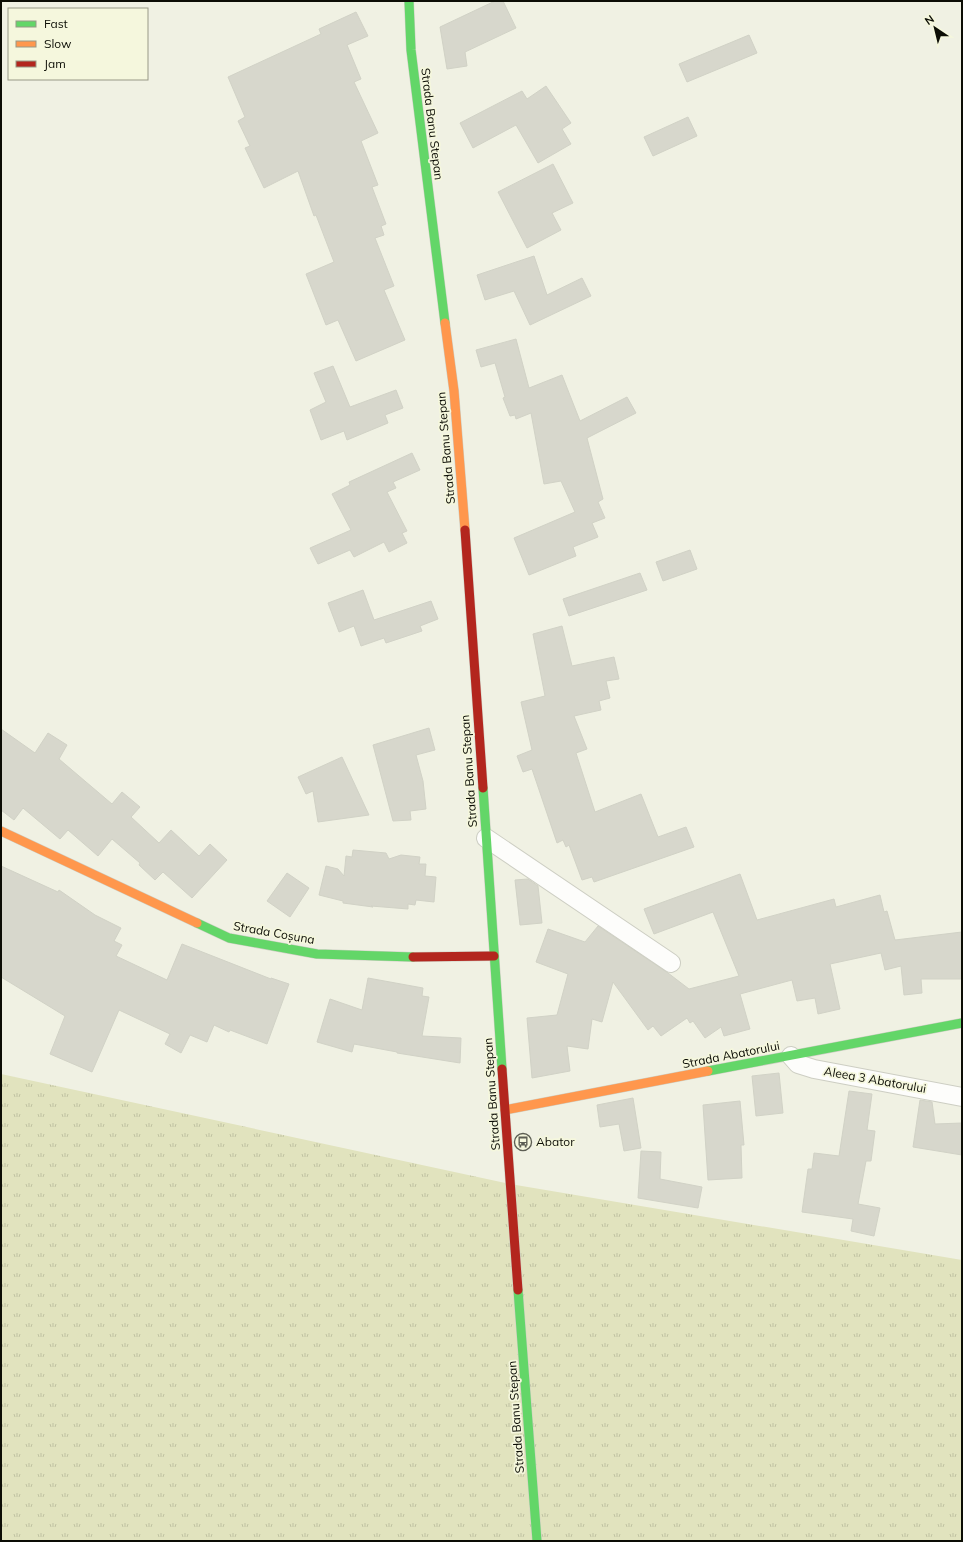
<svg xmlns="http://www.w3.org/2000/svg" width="963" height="1542" viewBox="0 0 963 1542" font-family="Mulish,sans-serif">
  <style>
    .grass { fill: url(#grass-tufts) }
    .building { fill: #d7d7cc; stroke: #d1d2c6 }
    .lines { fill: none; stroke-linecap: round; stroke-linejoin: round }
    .street-casing { stroke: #cdcec3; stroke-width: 20 }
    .fast-casing { stroke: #cdcec3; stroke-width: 10 }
    .slow-casing { stroke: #cdcec3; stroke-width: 10 }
    .jam-casing { stroke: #cdcec3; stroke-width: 10 }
    .street { stroke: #fdfdfb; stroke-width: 18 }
    .fast { stroke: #63d668; stroke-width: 9 }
    .slow { stroke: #ff974d; stroke-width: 9 }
    .jam { stroke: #b3261e; stroke-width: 9 }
    .labels { text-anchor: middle; stroke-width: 3.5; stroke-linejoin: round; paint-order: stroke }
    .street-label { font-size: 12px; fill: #0c0d05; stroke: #f5f7dd }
    .poi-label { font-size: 12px; fill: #0c0d05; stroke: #f5f7dd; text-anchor: start }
  </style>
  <defs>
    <pattern id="grass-tufts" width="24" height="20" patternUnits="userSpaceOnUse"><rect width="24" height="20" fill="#e1e3be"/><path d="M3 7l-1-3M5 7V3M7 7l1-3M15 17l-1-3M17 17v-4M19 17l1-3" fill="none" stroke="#c0c2a2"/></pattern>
  </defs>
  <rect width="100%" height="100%" fill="#f0f1e3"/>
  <!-- grass -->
  <path class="grass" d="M1 1074 510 1184 962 1260V1541H1Z"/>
  <!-- building -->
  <g class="building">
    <path d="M495 1H503L516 28 465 52 467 66 447 69 440 27Z"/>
    <path d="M356 12 368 36 347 45 361 79 354 82 378 133 361 141 378 185 372 187 386 224 381 226 384 235 375 238 394 286 384 290 405 340 356 361 338 320 326 325 306 274 334 262 316 215 314 216 298 171 264 188 245 148 250 146 238 121 245 117 228 77 321 34 319 29Z"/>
    <path d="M749 35 757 53 687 82 679 64Z"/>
    <path d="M546 86 571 123 562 129 571 144 538 163 516 125 473 148 460 123 522 91 527 99Z"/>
    <path d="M688 117 697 136 653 156 644 137Z"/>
    <path d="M553 164 573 203 552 213 561 230 527 248 498 192Z"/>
    <path d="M534 256 547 295 582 278 591 296 530 325 514 291 485 300 477 275Z"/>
    <path d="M516 339 529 388 562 375 580 421 627 397 636 413 587 438 603 499 598 502 605 518 592 523 598 537 573 547 576 556 529 575 514 538 575 512 561 481 544 484 531 413 516 419 515 415 510 416 503 398 505 397 495 363 481 367 476 350Z"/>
    <path d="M333 366 350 407 396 390 403 408 385 415 388 423 347 440 344 431 321 440 310 410 326 402 314 373Z"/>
    <path d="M412 453 420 470 393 482 396 488 387 492 407 531 402 533 407 543 389 552 384 542 354 557 350 550 318 564 310 548 351 530 332 494 350 485 349 482Z"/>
    <path d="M690 550 697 569 663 581 656 562Z"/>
    <path d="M640 573 647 590 569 616 563 599Z"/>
    <path d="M363 590 374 620 431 601 438 619 420 626 422 631 386 643 384 638 361 646 354 626 339 632 328 603Z"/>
    <path d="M562 626 572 666 614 657 619 679 606 681 610 698 599 701 601 710 574 716 587 749 576 753 595 812 641 794 658 837 686 827 694 847 594 882 592 877 582 880 569 845 566 847 563 840 557 843 532 769 523 772 517 756 532 750 521 702 545 696 533 634Z"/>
    <path d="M429 728 435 750 416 755 423 781 426 809 410 811 411 820 393 821 373 745Z"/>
    <path d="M1 729 35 753 48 733 67 745 59 759 112 804 122 792 140 807 131 817 159 843 171 830 199 856 210 844 227 860 192 898 163 872 155 880 139 865 140 863 112 839 98 856 68 830 60 839 23 808 14 820 1 810Z"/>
    <path d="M342 757 369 815 318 822 313 791 306 794 298 777Z"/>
    <path d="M353 850 386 853 389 859 401 855 420 857 419 864H426L425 876 436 877 434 902 416 900 415 905 408 904V909L371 906 373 907 343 903V901L319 895 326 866 338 869 344 876 346 856 352 857Z"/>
    <path d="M1 866 58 892 59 890 95 915 121 928 114 941 122 945 116 956 167 980 182 944 271 979V978L289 984 267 1044 230 1030 229 1032 214 1025 207 1042 190 1035 181 1053 165 1044 170 1034 119 1010 92 1072 50 1054 65 1016 1 977Z"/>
    <path d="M287 873 309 888 290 917 267 901Z"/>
    <path d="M740 874 757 920 834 899 836 907 880 895 884 912 887 911 895 940 962 932V979H921L922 993 904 995 901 966 885 970 881 953 830 964 840 1009 818 1014 815 998 797 1001 792 980 740 994 750 1029 724 1036 721 1027 705 1038 693 1021 690 1023 687 1018 661 1036 653 1026 648 1030 613 982 602 1022 592 1019 588 1049 567 1046 570 1071 532 1078 527 1018 557 1015 568 974 536 962 548 929 585 942 598 926 668 973 689 989 739 976 713 912 654 934 644 909Z"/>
    <path d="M528 879 538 886 542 923 520 925 515 880Z"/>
    <path d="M368 978 423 988 422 996 429 997 422 1036 461 1038 460 1063 397 1053V1052L354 1044 352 1052 317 1042 330 999 362 1010Z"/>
    <path d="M779 1073 783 1113 756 1116 752 1076Z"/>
    <path d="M849 1091 872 1094 867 1130 875 1131 871 1161H866L858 1204 880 1208 874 1236 851 1231 853 1219 802 1212 808 1169H812L814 1153 839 1156Z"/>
    <path d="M633 1098 641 1148 624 1151 619 1124 600 1127 597 1105Z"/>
    <path d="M920 1100 932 1102 935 1124 962 1123V1155L913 1147Z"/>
    <path d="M740 1101 744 1145H741L742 1178 708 1180 703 1105Z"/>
    <path d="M641 1151 661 1152 660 1179 702 1187 698 1208 638 1198Z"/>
  </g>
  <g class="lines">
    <!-- street casing -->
    <g class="street-casing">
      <g id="street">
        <path d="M486 838 671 963"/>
        <path d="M791 1056 798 1064 814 1069 962 1097"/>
      </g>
    </g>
    <!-- fast casing -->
    <g class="fast-casing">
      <g id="fast">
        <path d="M409 1 411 50 445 323"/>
        <path d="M483 788 502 1069"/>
        <path d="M197 923 229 938 317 954 413 957"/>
        <path d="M708 1071 962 1023"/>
        <path d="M518 1290 537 1541"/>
      </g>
    </g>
    <!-- slow casing -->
    <g class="slow-casing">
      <g id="slow">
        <path d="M445 323 454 391 465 530"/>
        <path d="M1 831 197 923"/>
        <path d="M505 1110 708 1071"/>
      </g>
    </g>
    <!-- jam casing -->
    <g class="jam-casing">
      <g id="jam">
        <path d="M465 530 483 788"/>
        <path d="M413 957 494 956"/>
        <path d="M502 1069 518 1290"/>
      </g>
    </g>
    <!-- street -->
    <use href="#street" class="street"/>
    <!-- fast -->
    <use href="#fast" class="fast"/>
    <!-- slow -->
    <use href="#slow" class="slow"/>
    <!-- jam -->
    <use href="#jam" class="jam"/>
  </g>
  <!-- icons -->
  <defs>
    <g id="bus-ring" transform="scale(0.9)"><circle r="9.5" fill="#f5f7dd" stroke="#5c5d53" stroke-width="1.5"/><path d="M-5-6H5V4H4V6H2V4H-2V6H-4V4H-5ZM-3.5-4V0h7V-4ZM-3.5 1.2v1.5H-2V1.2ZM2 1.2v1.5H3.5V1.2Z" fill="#5c5d53"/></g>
  </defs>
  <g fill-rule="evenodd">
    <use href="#bus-ring" x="523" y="1142"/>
  </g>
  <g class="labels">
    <!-- street labels -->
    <g class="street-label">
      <text transform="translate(432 124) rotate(83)" y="4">Strada Banu Stepan</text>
      <text transform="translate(446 448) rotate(-95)" y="4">Strada Banu Stepan</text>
      <text transform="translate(469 771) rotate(-94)" y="4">Strada Banu Stepan</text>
      <text transform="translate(274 933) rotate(10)" y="4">Strada Coșuna</text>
      <text transform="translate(731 1055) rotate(-11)" y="4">Strada Abatorului</text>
      <text transform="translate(875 1080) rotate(10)" y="4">Aleea 3 Abatorului</text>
      <text transform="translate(492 1094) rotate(-94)" y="4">Strada Banu Stepan</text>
      <text transform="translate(516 1417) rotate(-94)" y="4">Strada Banu Stepan</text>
    </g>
    <!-- poi labels -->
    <g class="poi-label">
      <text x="536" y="1146">Abator</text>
    </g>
  </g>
  <!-- border -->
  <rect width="963" height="1542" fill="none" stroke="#0c0d05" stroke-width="4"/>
  <!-- legend -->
  <rect x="8" y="8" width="140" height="72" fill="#f5f7dd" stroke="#989987"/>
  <rect x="16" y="21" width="20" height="6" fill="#63d668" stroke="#989987"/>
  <text x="44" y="28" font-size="12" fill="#0c0d05">Fast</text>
  <rect x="16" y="41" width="20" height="6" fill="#ff974d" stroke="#989987"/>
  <text x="44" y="48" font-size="12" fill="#0c0d05">Slow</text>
  <rect x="16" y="61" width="20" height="6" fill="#b3261e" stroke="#989987"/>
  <text x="44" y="68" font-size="12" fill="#0c0d05">Jam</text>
  <!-- north arrow -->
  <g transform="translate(935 28) rotate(325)" stroke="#f5f7dd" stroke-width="3" paint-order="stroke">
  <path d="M0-3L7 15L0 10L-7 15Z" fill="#0c0d05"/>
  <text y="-6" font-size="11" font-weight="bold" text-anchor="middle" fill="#0c0d05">N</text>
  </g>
</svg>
